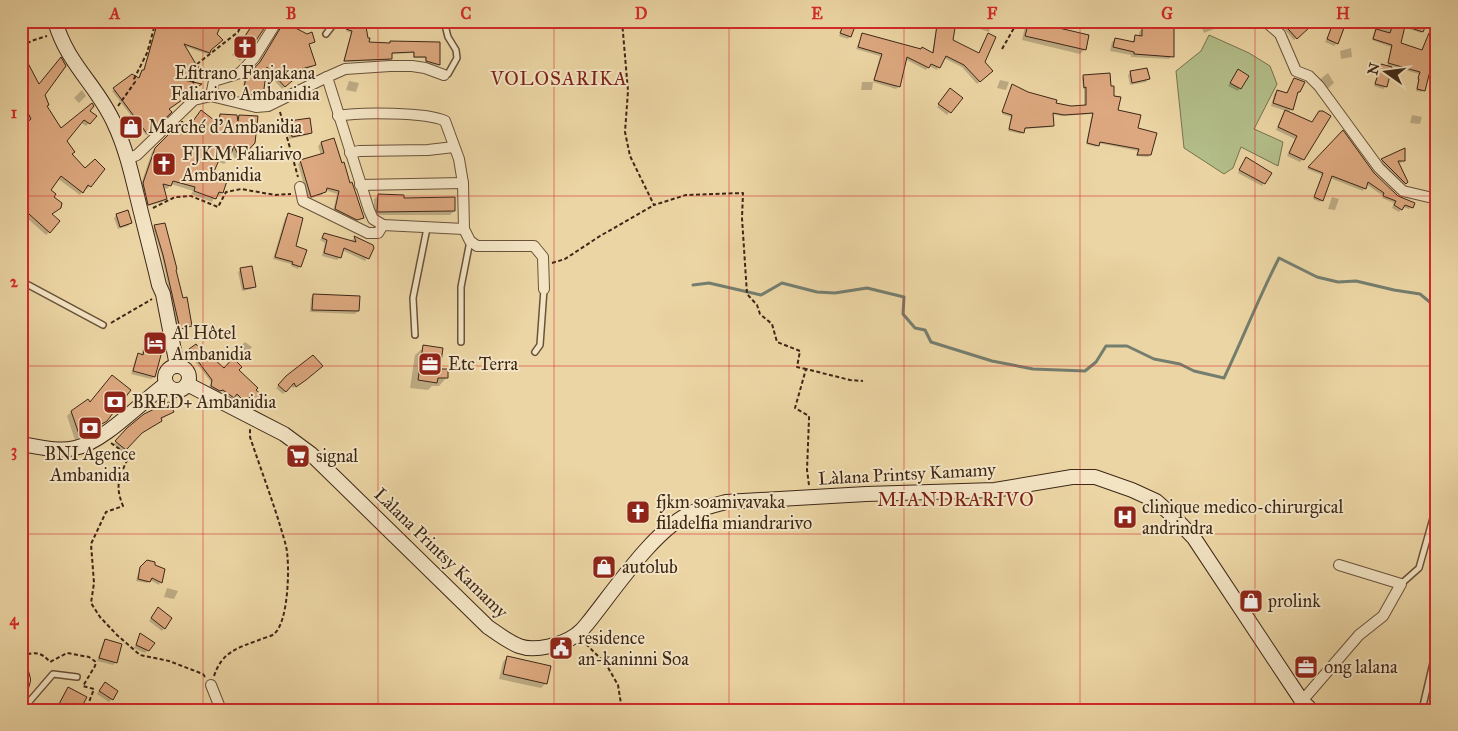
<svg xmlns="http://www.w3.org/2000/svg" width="1458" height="731" viewBox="0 0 1458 731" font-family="'IM FELL Great Primer',serif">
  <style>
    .green { fill: #b3be89; stroke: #787250 }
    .shadow { fill: #0003 }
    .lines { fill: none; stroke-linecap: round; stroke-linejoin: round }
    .stream { stroke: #747e6f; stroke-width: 3 }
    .building { fill: #dda87f; stroke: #3d2717 }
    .lane-casing { stroke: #69523a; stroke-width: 8 }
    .street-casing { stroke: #69523a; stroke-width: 12 }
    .secondary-casing { stroke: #3d2717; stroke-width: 16 }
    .path { stroke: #3d2717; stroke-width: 2; stroke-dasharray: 4 2.5; stroke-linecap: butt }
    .lane { stroke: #f3e4c4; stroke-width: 5 }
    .street { stroke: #f3e4c4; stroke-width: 10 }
    .secondary { stroke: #f3e4c4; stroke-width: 14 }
    .grid { fill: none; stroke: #d62828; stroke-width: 1; stroke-opacity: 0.55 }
    .labels { text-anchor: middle; stroke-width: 4; stroke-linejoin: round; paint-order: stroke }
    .poi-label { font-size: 18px; fill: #3d2717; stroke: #f3e4c4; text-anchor: start }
    .street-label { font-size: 18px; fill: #3d2717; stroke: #f3e4c4 }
    .neighbourhood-label { font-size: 19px; letter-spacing: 1px; fill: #7a1f14; stroke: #f3e4c4 }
    .neatline { fill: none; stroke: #d62828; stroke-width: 2 }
    .grid-label { font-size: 16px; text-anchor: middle; font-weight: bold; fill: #d62828 }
  </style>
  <rect width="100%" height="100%" fill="#ecd5a4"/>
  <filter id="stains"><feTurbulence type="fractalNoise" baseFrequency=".004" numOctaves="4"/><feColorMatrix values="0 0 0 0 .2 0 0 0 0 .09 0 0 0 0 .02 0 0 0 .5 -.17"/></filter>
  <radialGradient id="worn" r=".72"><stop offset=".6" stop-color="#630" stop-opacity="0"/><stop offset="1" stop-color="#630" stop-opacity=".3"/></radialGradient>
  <!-- green -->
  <path class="green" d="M1209 35 1249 53 1270 66 1277 84 1254 129 1283 142 1278 166 1241 147 1233 168 1224 174 1184 148 1176 71 1201 51Z"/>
  <!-- shadow -->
  <g class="shadow">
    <path d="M158 21 210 50 207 54 184 46 179 98 168 109 170 112 146 135 112 91 132 76 138 79 140 73 143 71Z"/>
    <path d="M228 21H245L239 26Z"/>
    <path d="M254 21H267L240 61 232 55Z"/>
    <path d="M357 21 367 43 388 44 390 42 439 43V65L437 66 425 63V58H413V53L391 54 389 60 343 62 351 33 346 31Z"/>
    <path d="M845 21 850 36 848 39 839 36Z"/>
    <path d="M1199 21H1213L1214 29 1204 33Z"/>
    <path d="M1271 21H1284L1278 27Z"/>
    <path d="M1294 21 1309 26 1294 40 1285 30Z"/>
    <path d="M1377 21H1427L1421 33 1403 27 1400 44 1421 51 1428 36 1437 59 1432 72 1431 74 1428 72 1422 92 1416 91 1418 80H1417L1419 74 1391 66 1386 86 1383 89 1374 86 1379 68 1381 65 1387 67 1391 47 1372 40Z"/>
    <path d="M982 22 991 24 989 32 980 29Z"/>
    <path d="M1029 22 1088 36 1084 50 1080 54 1022 40 1025 26Z"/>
    <path d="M1333 25 1337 43 1334 46 1325 42Z"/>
    <path d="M938 27 951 41 978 54 988 35 983 62 991 71 977 84 962 67 944 58 937 70 929 66 926 70 905 59 899 86 896 89 873 82 872 90H861L862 82H873L880 56 856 49 863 34 932 54 936 29Z"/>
    <path d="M281 28 306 35 314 42 308 45 314 64 312 67 293 73 296 76 282 89 265 70 262 96 259 98 242 95 244 80 258 66Z"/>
    <path d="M1143 28 1172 56 1169 59 1131 57V55L1110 51 1112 42 1115 39 1132 43 1135 37H1139V32Z"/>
    <path d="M1351 48 1352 57 1341 59 1340 51Z"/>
    <path d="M25 50 27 54 26 62 44 94 46 106 61 130 88 112 96 116 86 126 80 122 66 141 71 154 90 186 87 189 85 187 80 195 57 178 49 190 51 215 49 232 46 235 26 217 28 124 21 107V52Z"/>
    <path d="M1130 73 1148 79 1146 82 1130 85 1128 75Z"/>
    <path d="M1328 73 1334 83 1326 90 1318 81Z"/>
    <path d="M1236 74 1247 77 1238 91 1228 86Z"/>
    <path d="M1084 76 1110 87 1117 111 1136 129 1150 155 1148 157 1136 156 1138 151 1098 143 1096 147 1086 144 1092 114 1062 116 1052 114 1053 126 1051 127 1023 129 1021 134 1008 131 1011 117 1002 114 1012 85 1055 104 1071 107 1084 106V88L1083 89 1082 78Z"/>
    <path d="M1294 79 1299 92 1296 95 1291 109 1288 113 1312 123 1303 159 1300 162 1287 156 1295 139 1276 130 1283 114 1286 111 1271 106 1274 94 1277 92 1286 94Z"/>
    <path d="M1000 80 1009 82 1006 90 997 88Z"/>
    <path d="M349 81 359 83 356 92 346 90Z"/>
    <path d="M82 90 86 96 79 103 74 98Z"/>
    <path d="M948 92 961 98 947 115 937 107Z"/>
    <path d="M220 115 237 119 240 116 254 143 236 161 231 150 227 161 224 164 217 161 211 176 222 193 219 196 216 195 212 202 191 194 193 191 171 184 167 189 163 188 166 199 162 202 145 207 140 187 152 152 182 123 187 129 217 123V119Z"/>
    <path d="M1412 115 1422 117 1420 124 1410 123Z"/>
    <path d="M290 123 311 133 308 135 289 139 287 125Z"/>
    <path d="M1343 132 1373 174 1398 197 1412 207 1409 209 1403 207 1399 212 1392 208 1394 203 1382 198 1383 196 1366 184 1363 191 1330 178 1322 200 1320 202 1313 199 1322 175 1307 169Z"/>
    <path d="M333 139 362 217 354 222 333 212 337 194 325 190 322 195 308 199 298 164 301 161 321 155 318 146 321 143Z"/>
    <path d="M1404 150 1403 160 1401 163 1397 162 1407 182 1403 185 1380 162Z"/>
    <path d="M1244 161 1270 173 1262 186 1238 173Z"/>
    <path d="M378 196 403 199 454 211 450 215H374V199Z"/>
    <path d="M1332 197 1339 199 1335 210 1328 209Z"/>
    <path d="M117 215 131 223 128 226 118 229 114 218Z"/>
    <path d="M288 215 300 266 298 269 291 266V264L273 259 285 218Z"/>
    <path d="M155 227 175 270 190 326 189 328 178 330 162 257 153 228Z"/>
    <path d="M324 235 353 242 352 240 355 238 373 248 365 261 342 250 340 257 337 260 322 256 325 243 320 240Z"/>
    <path d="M241 269 254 286 252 289 242 291 238 272Z"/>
    <path d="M313 295 358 311 355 314 310 312 311 298Z"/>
    <path d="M147 339 162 344 154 377 151 379 131 374 136 357 138 355H141L145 341Z"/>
    <path d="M245 342 252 347 246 354 239 348Z"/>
    <path d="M196 345 205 357 224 370H238L262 397 254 405 247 398 243 403 235 395 231 399 221 391 219 393 209 388 211 382 188 352Z"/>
    <path d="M424 347 438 370 447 377 439 386H432L428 390 410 388 415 355Z"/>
    <path d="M319 368 293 388 291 385 283 394 276 388 287 377Z"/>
    <path d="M90 403 106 420 101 425 75 440 67 416 71 412Z"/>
    <path d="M172 412 138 435 122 452 114 444 128 428Z"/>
    <path d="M147 561 153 566 164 570 159 585 150 580 147 583 136 581 139 570Z"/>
    <path d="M167 588 178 591 174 599 164 597Z"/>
    <path d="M156 611 164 628 162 631 149 621Z"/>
    <path d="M141 635 148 650 145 653 134 648Z"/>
    <path d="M105 640 121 644 115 663 113 665 97 661 103 643Z"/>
    <path d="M507 657 546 683 541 688 499 679 503 662Z"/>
    <path d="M102 686 112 699 109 702 97 694Z"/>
    <path d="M68 689 79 710H55L65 692Z"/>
  </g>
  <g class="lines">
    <!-- stream -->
    <path class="stream" d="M693 285 709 283 761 295 782 283 817 292 835 293 867 288 904 297 903 314 915 328 925 330 931 342 992 361 1033 369 1085 371 1096 362 1106 346H1127L1154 359 1180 364 1194 371 1224 378C1243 338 1259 297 1279 258L1317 277 1338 282 1356 281 1394 290 1420 294 1437 308"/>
  </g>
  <!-- building -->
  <g class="building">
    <path d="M158 21H223L217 34 223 40 211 50 210 53 184 44 200 71 184 80 202 84 181 98 182 100 169 109 172 112 148 135 113 88 132 74 139 78 142 70H144Z"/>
    <path d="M255 21H269L245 57 235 51Z"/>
    <path d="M355 21H365L368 38H370L369 42 390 43V41L440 42V65L426 61V57H414V52L392 53V59L344 61 352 31 346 29Z"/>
    <path d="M845 21H857L851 37 840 33Z"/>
    <path d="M1029 21 1089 35 1086 50 1025 36Z"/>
    <path d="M1281 21H1307L1311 26 1297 39Z"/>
    <path d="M1394 21H1428L1423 32 1405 26 1401 43 1422 50 1429 33 1437 37V75L1430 71 1425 91 1417 89 1419 79 1418 78 1420 72 1388 63 1392 45 1373 39 1376 29 1390 33Z"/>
    <path d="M284 22 307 34 312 32 315 42 309 44 316 65 294 71 298 76 285 87 267 67 263 96 243 93 246 77 260 62Z"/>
    <path d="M1333 23 1344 28 1338 44 1327 39Z"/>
    <path d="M937 25 955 28 953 40 979 53 988 33 996 37 985 62 993 71 980 82 964 65 946 56 940 68 931 64 929 68 907 57 900 87 874 80 882 54 858 47 862 33 921 49 922 47 933 53Z"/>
    <path d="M1142 27 1174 28V57L1134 54V52L1113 47 1115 38 1134 42 1135 35 1142 36Z"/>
    <path d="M21 50 39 84 61 57 66 66 45 95 49 105 47 106 61 128 92 103 94 106 90 111 97 116 90 124 84 120 67 141 75 152 72 154 85 168 95 159 105 169 91 187 88 185 83 193 61 176 51 190 56 194 54 197 62 203 61 208 52 214 60 221 50 233 29 214 21 227V127L31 119 21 99Z"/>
    <path d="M1381 64 1392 67 1387 87 1375 84Z"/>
    <path d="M1147 68 1150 79 1132 83 1130 71Z"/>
    <path d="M1238 69 1249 76 1241 89 1230 83Z"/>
    <path d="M1110 73 1111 86H1114V96L1121 97 1118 110 1141 115 1138 128 1157 133 1151 155H1137L1139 149 1100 142 1099 146 1087 143 1093 113 1064 115 1053 113 1054 126 1025 128 1024 133 1009 129 1012 115 1002 112 1012 84 1028 92 1057 100 1056 103 1071 106 1086 105V87L1084 88 1083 75Z"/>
    <path d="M1294 78 1305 82 1300 92H1298L1293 110 1273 103 1277 90 1287 93Z"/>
    <path d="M950 88 963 98 951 113 938 104Z"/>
    <path d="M201 110 219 124 220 114 237 115 238 121 239 115 258 116 255 143 240 159 234 146 228 161 220 158 212 176 227 181 223 193 219 192 216 199 194 191 195 187 173 181 171 186 163 184 167 199 148 205 143 183 155 148 182 121 188 128Z"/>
    <path d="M1285 110 1312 122 1319 111H1323L1331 116 1304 160 1289 153 1297 136 1278 127Z"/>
    <path d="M310 118 312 133 292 137 289 121Z"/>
    <path d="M1343 130 1374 173 1398 196 1415 203 1413 208 1405 205 1402 210 1394 205 1396 201 1383 196 1384 193 1368 182 1366 189 1332 176 1323 201 1314 197 1323 173 1308 167Z"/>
    <path d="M334 138 342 163 344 162 350 183 352 182 364 218 357 220 335 209 339 191 327 188 326 192 311 197 300 160 324 153 321 142Z"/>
    <path d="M1405 148V161H1398L1408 182 1406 184 1381 159Z"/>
    <path d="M1246 157 1272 173 1265 184 1239 170Z"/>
    <path d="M378 194 404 195V198L455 197V211L377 212Z"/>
    <path d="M128 210 132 223 120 227 116 214Z"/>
    <path d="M288 213 303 218 296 246 307 250 301 267 292 264 293 262 275 257Z"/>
    <path d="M165 223 177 269 176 270 183 298 187 297 192 326 180 329 163 255 154 225Z"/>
    <path d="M324 233 356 242 354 236 373 245 374 248 369 259 344 248 341 258 324 253 327 240 322 238Z"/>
    <path d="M252 266 256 287 244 289 240 268Z"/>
    <path d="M313 294 360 296 359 311 312 310Z"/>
    <path d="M147 337 163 338 164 344 155 377 133 371 138 353 143 355Z"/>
    <path d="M196 344 205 355 207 353 224 368 233 358 242 367 239 370 258 388 256 390 264 397 257 404 250 397 245 402 237 394 234 398 223 390 220 391 211 386 212 380 189 349Z"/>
    <path d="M423 345 443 348 440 369H448V378H438L437 383 418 380Z"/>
    <path d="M313 355 323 366 306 380 296 387 294 383 286 392 278 385 286 376Z"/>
    <path d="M112 375 131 390 107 421 80 437 71 411 88 399 90 402Z"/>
    <path d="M169 402 174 412 161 418 162 421 142 433 126 450 115 441 127 428 144 414Z"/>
    <path d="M147 560 155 562V565L165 569 162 583 152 578 150 582 138 579 140 567Z"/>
    <path d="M158 607 172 618 165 629 151 618Z"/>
    <path d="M140 633 155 643 149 651 136 645Z"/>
    <path d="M105 639 122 644 117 663 99 658Z"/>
    <path d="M507 656 551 666 547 684 503 674Z"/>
    <path d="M105 682 118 691 113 700 99 691Z"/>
    <path d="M68 687 87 697 80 710H56Z"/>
  </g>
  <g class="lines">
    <!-- lane casing -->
    <g class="lane-casing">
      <g id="lane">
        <path d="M444 21 448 37 456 50 457 58 448 74 444 75"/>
        <path d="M326 34 336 21"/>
        <path d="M21 281 103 325"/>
        <path d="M415 335 413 298 427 228"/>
        <path d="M461 342V287L470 241"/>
        <path d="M535 352 540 345 544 289"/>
        <path d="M1401 584 1419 568 1437 504"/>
        <path d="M21 706 28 703 53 674 77 677"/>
        <path d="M1422 710 1437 646"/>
      </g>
    </g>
    <!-- street casing -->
    <g class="street-casing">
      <g id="street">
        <path d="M1265 21 1280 34 1296 71 1309 76 1319 86 1379 168 1403 191 1437 199"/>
        <path d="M444 75 425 68 412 66H390L345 69 327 77 369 210 373 219 383 225 464 229"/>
        <path d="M211 96 214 81 240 73 254 58 277 21"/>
        <path d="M338 116C358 112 428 112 445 121L459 159 463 183 464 229 470 241 477 246H534L543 257 544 289"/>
        <path d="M350 153 359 151 428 150 454 147"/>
        <path d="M127 159 137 155 194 100 211 96 256 107 268 106 327 77"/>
        <path d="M360 185 463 183"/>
        <path d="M300 187 303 201 368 233H378L383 225"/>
        <path d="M211 685 221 710"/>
        <path d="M1301 710 1302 701 1359 635 1383 616 1401 584 1339 565"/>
      </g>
    </g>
    <!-- secondary casing -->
    <g class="secondary-casing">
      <g id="secondary">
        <path d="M55 21C67 64 97 85 114 123 125 146 131 171 137 196 144 225 152 255 159 285L163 294 177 366"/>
        <circle cx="177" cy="378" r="12"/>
        <path d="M187 384 284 434 311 454 488 627C498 634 507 641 519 646 535 652 562 645 576 635 580 632 584 628 587 624 613 592 653 531 689 514 701 508 714 505 726 502L866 494 995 490 1072 477H1095L1132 490 1156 501 1174 517 1194 538 1302 701 1311 710"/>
        <path d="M21 444C39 447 58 452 75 448 104 442 141 402 166 384"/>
        <path d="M21 672 23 680 21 687"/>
      </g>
    </g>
    <!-- path -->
    <g class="path">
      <path d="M622 21 628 91 625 132 630 156 654 205 686 195 743 193 742 218 747 294 757 305 760 314 772 324 777 342 800 351 797 367 806 369"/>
      <path d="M21 46 34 40 47 36"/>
      <path d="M1002 49 1018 21"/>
      <path d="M196 89V86L192 80 202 73 197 64 238 32 243 21"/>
      <path d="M118 106 135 82 134 79 147 53 156 21"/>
      <path d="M280 112 298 177"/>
      <path d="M153 208 175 197 191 196 218 207 226 192 241 189 275 195 291 194"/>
      <path d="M552 263 565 259 600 236 654 205"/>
      <path d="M111 323 152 299"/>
      <path d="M111 443 129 456C120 476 114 484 123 506L106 512 91 544 94 583 91 603 100 617 117 635 140 655 169 661 203 674 205 677"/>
      <path d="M809 485 807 470 809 419V416L795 408 806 369 850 380 863 381"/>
      <path d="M586 644 606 664 618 685 622 710"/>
      <path d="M21 656C35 652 40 651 50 662L67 653 89 657 96 662 95 666 83 686 94 689 86 710"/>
      <path d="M214 676C222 652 237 648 259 640 263 638 270 637 274 634 289 622 290 563 286 546 276 509 262 473 250 437V429"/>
    </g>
    <!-- lane -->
    <use href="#lane" class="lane"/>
    <!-- street -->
    <use href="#street" class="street"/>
    <!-- secondary -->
    <use href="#secondary" class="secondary"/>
  </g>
  <!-- grid -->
  <path class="grid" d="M203 21V710M378 21V710M554 21V710M729 21V710M904 21V710M1080 21V710M1255 21V710M21 196H1437M21 366H1437M21 534H1437"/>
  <!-- icons -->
  <defs>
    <g id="church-square" transform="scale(1.25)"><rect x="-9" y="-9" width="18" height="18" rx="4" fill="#8f2418" stroke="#f3e4c4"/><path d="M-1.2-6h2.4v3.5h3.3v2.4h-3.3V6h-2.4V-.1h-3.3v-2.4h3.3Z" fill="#fff"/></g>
    <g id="shop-square" transform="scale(1.25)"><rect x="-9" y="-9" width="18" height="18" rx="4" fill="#8f2418" stroke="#f3e4c4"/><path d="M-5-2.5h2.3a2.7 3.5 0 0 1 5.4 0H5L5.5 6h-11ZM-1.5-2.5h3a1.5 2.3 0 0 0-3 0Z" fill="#fff"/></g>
    <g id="hotel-square" transform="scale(1.25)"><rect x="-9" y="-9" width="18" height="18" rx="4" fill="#8f2418" stroke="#f3e4c4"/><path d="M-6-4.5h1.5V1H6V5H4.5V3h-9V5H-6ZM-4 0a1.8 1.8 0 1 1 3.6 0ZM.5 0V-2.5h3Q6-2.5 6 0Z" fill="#fff"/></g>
    <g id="office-square" transform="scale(1.25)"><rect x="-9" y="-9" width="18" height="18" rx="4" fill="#8f2418" stroke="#f3e4c4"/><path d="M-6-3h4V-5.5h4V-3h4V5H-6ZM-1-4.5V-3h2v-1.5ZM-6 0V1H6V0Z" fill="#fff"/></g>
    <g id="bank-square" transform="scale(1.25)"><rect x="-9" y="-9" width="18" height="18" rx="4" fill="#8f2418" stroke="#f3e4c4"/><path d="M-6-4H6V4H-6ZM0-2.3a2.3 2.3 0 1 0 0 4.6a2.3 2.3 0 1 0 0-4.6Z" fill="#fff"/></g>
    <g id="supermarket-square" transform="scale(1.25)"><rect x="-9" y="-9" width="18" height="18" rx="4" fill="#8f2418" stroke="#f3e4c4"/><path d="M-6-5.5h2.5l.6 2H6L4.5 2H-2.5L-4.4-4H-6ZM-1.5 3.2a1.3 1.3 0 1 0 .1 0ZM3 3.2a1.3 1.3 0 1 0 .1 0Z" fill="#fff"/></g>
    <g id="hospital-square" transform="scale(1.25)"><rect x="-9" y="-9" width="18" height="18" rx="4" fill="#8f2418" stroke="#f3e4c4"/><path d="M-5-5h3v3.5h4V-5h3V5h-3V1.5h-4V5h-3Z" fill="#fff"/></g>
    <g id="civic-square" transform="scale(1.25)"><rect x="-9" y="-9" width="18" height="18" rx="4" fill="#8f2418" stroke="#f3e4c4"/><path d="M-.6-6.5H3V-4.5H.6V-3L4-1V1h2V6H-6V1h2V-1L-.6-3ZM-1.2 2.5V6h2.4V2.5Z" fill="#fff"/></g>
  </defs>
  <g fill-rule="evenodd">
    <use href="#church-square" x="245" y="47"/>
    <use href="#shop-square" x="131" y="127"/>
    <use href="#church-square" x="164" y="164"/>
    <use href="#hotel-square" x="155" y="343"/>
    <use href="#office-square" x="430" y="364"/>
    <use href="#bank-square" x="115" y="402"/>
    <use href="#bank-square" x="90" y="428"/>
    <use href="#supermarket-square" x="298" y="456"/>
    <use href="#church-square" x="638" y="512"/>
    <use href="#hospital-square" x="1125" y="517"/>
    <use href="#shop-square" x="604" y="567"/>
    <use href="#shop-square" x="1251" y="601"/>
    <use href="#civic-square" x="561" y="648"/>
    <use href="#office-square" x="1306" y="667"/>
  </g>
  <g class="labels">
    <!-- poi labels -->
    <g class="poi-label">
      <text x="245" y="79" text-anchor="middle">Efitrano Fanjakana<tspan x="245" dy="21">Faliarivo Ambanidia</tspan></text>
      <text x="148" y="133">Marché d'Ambanidia</text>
      <text x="182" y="160">FJKM Faliarivo<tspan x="182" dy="21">Ambanidia</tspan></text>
      <text x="172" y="339">Al Hôtel<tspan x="172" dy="21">Ambanidia</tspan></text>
      <text x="448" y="370">Etc Terra</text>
      <text x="132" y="408">BRED+ Ambanidia</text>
      <text x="90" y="460" text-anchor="middle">BNI Agence<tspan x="90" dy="21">Ambanidia</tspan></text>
      <text x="316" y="462">signal</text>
      <text x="656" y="508">fjkm soamivavaka<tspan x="656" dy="21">filadelfia miandrarivo</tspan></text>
      <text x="1142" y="513">clinique medico-chirurgical<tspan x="1142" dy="21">andrindra</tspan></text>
      <text x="622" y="573">autolub</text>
      <text x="1268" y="607">prolink</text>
      <text x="578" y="644">residence<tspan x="578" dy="21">an-kaninni Soa</tspan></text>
      <text x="1324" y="673">ong lalana</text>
    </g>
    <!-- street labels -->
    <g class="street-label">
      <text transform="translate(907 474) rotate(-3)" y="6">Làlana Printsy Kamamy</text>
      <text transform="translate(441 553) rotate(44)" y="6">Làlana Printsy Kamamy</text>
    </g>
    <!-- neighbourhood labels -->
    <g class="neighbourhood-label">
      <text x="559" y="85">VOLOSARIKA</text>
      <text x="956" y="506">MIANDRARIVO</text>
    </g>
  </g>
  <!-- margin -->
  <rect width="1458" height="731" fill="none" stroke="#ecd5a4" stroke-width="55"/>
  <!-- north arrow -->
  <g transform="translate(1386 72) rotate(284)" stroke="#f3e4c4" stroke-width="4" paint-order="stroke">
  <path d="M0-4L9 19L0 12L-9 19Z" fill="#3d2717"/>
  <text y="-8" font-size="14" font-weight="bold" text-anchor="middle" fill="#3d2717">N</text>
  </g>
  <rect x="28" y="28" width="1402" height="676" class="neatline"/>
  <g class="grid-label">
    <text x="115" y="19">A</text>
    <text x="291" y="19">B</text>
    <text x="466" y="19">C</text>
    <text x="641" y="19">D</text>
    <text x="817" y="19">E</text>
    <text x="992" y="19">F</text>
    <text x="1167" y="19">G</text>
    <text x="1343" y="19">H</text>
    <text x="14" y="118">1</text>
    <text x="14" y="287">2</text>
    <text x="14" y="456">3</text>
    <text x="14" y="625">4</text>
  </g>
  <rect width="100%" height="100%" filter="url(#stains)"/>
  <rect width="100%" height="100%" fill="url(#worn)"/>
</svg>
